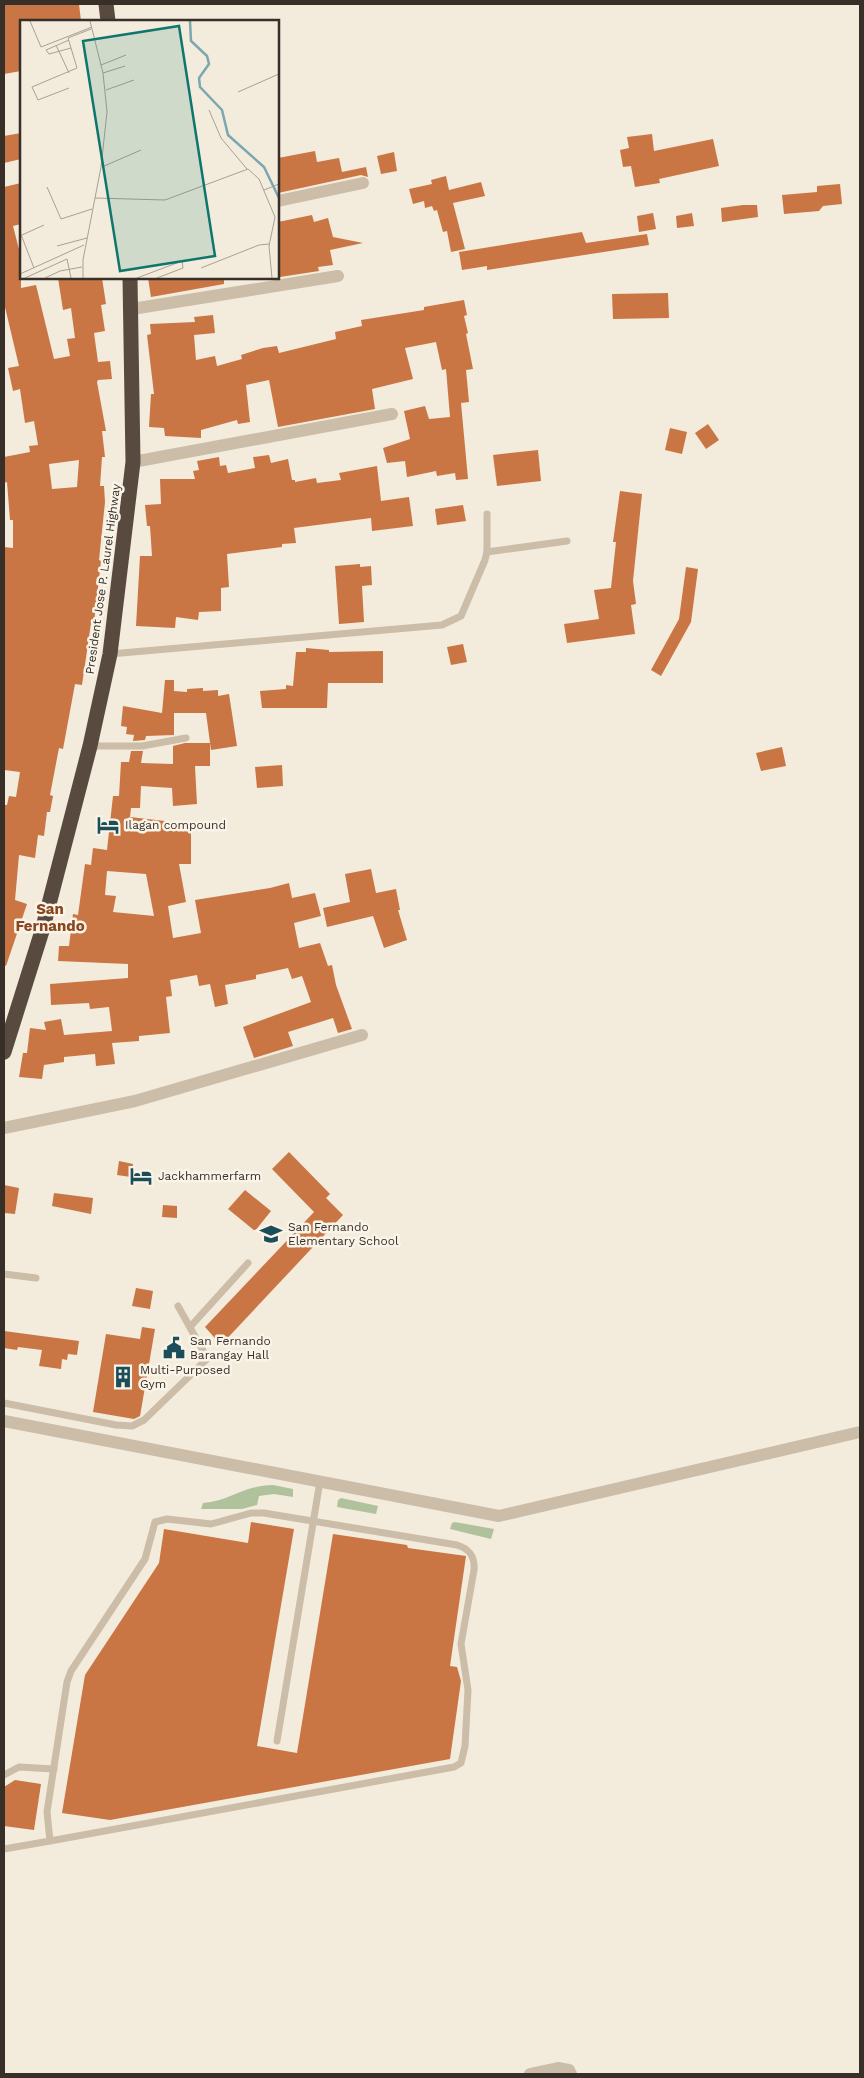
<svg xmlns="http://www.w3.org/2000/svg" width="864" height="2078" viewBox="0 0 864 2078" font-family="'Work Sans',sans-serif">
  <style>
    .green { fill: #b0c29b }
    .building { fill: #c97644; fill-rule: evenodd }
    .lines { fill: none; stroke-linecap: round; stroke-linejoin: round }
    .lane { stroke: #cbbda7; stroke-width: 7 }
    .street { stroke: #cbbda7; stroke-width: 12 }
    .highway { stroke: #594a3f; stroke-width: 15 }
    .labels { text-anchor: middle; stroke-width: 5; stroke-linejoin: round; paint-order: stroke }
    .street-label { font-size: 12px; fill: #372f28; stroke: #faf4e8 }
    .poi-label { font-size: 12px; fill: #372f28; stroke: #faf4e8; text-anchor: start }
    .quarter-label { font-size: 15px; font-weight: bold; fill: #88471f; stroke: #faf4e8 }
    .inset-river { fill: none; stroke: #7aa7b0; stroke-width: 2.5 }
    .inset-road { fill: none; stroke: #a8a094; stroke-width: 1 }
    .view { fill: #0f766e; fill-opacity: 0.15; stroke: #0f766e; stroke-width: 2.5 }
    .inset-edge { fill: none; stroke: #372f28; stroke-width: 2.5 }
  </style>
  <rect width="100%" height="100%" fill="#f3ebdc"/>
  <!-- green -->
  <g class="green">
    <path d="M273 1485 293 1489V1497L274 1494 259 1496 257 1505 242 1509H201L203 1503C230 1501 244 1485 273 1485Z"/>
    <path d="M341 1498 378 1506 376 1514 337 1507 338 1500Z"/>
    <path d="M455 1522 494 1529 491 1539 450 1529 452 1523Z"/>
  </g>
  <!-- building -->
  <g class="building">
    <path d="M4 4H79L81 21H21V71L4 74Z"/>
    <path d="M21 133V159L4 163V136Z"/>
    <path d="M652 134 654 151 713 139 719 166 659 179 660 183 635 187 631 166 623 167 620 150 629 148 627 137Z"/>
    <path d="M315 151 317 162 339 158 342 172 366 167 368 177 361 175 278 193V158Z"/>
    <path d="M394 152 397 171 381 174 377 156Z"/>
    <path d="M446 176 449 190 481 182 485 196 453 203 465 249 451 252 447 231 443 232 437 210 434 211 432 206 425 208 424 201 413 204 409 189 432 184 431 180Z"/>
    <path d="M21 183V224L13 226 21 257V288L36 285 54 359 70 356 67 339 75 338 71 308 63 310 58 278H102L106 304 101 305 105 331 94 333 98 362 110 361 112 379 98 380 97 382 106 431H102L105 457H102L100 486H104L105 502 99 560 101 561 94 623H91L82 685 75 684 63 749 59 748 50 795 53 796 50 812H47L44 836 38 835 35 858 19 855 15 900 27 904 6 966 4 965V805H7L9 796 16 797 20 772 4 770V547L13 548V520H10L7 482 4 483V457L30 452 29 446 38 445 34 421 25 423 20 389 13 391 8 368 19 366 4 303V187ZM79 460 77 487 52 489 49 464Z"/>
    <path d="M840 184 842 204 823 206 819 211 784 214 782 195 817 192V186Z"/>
    <path d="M743 205H757L758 217 722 222 721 208Z"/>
    <path d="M653 213 656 229 639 232 637 216Z"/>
    <path d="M692 213 694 226 677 228 676 216Z"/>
    <path d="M312 215 314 222 328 218 333 237 363 243 330 250 333 265 318 267 319 271 280 277 278 261V222Z"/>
    <path d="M582 232 586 243 647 234 649 245 487 270V266L462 270 459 252Z"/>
    <path d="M148 278H224V284L151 297Z"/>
    <path d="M668 293 669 318 613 319 612 294Z"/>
    <path d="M464 300 467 315 464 316 468 333 466 334 473 369 466 370 469 402 461 403 468 479 456 480 455 473 437 476 436 471 407 477 405 461 387 463 383 448 410 439 404 411 425 406 429 419 450 417 446 369 442 370 436 342 405 348 413 379 372 389 375 409 278 427 269 380 246 385 250 422 238 424 237 420 201 430V438L165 436 164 428 149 427 151 394H154L147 335 151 334 150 324 195 322 194 317 213 315 215 333 194 335 196 360 215 356 217 366 242 359 241 355 263 348 277 346 279 353 336 339 335 332 362 326 361 320 424 310V307Z"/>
    <path d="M708 424 719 440 706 449 695 433Z"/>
    <path d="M670 428 687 432 682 454 665 450Z"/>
    <path d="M538 450 541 481 497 486 493 455Z"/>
    <path d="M269 455 271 463 288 459 292 480H295V482L316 478 317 483 341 480 339 473 377 466 381 501 409 497 413 526 372 531 371 518 294 528 296 543 282 544V547L227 554 229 587 221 588V611L199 612 198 620 176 617 175 628 136 626 140 556H152L150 526H147L145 505 161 504 160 479H195L193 471 199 470 197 461 219 457 220 466 226 465 228 473 255 468 253 457Z"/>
    <path d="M620 491 642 494 633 581 636 604 631 605 635 634 567 643 564 624 599 619 594 590 611 588 616 542H613Z"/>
    <path d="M463 505 466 521 437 525 435 509Z"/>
    <path d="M360 564V567L371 566 372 585 362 586 364 622 339 624 335 566Z"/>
    <path d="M686 567 698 569 691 622 661 676 651 670 679 619Z"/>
    <path d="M463 644 467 662 451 665 447 647Z"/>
    <path d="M306 648 329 650V652L383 651V683H328L327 708H262L260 691 286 689V685L293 686 296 652H306Z"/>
    <path d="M165 680H174V691L187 692V689L203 688V691L218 690V696L229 694 237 746 211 750 206 713H174V735L146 736 145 740 133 741 134 735 126 734 127 727 121 726 123 706 162 713Z"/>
    <path d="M185 743H210V766H195L197 804 173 806 172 788 141 786 140 808H131L130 817 191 824V864H179L186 902 168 906 173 938 201 933 195 900 270 888 289 883 292 898 315 893 321 916 294 923 299 948 320 943 328 966 332 965 336 985 352 1029 338 1033 333 1018 288 1032 293 1046 254 1058 243 1027 311 1002 302 976 292 979 288 968 256 975V979L225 985 228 1004 215 1007 210 984 199 986 197 975 170 980 172 996 166 997 170 1033 139 1036V1041L112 1043 115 1064 96 1066 95 1054 64 1057V1062L44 1065 42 1079 19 1077 23 1053H27L30 1028 46 1030 44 1022 61 1019 64 1035 112 1031 109 1007 90 1009 89 1003 51 1005 50 984 128 978V964L58 961 59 946H69L73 914 78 915 85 864 91 865 93 848 107 850 113 796H119L121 762H129L131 751H143L141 763 173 764V746ZM107 871 146 874 154 916 113 912 116 896 105 895Z"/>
    <path d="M782 747 786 766 761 771 756 753Z"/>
    <path d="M282 765 283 786 257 788 255 767Z"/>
    <path d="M371 869 376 893 396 889 400 910H398L407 940 384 948 373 916 327 927 323 908 350 902 345 874Z"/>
    <path d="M289 1152 330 1194 326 1198 343 1215 221 1345 205 1327 314 1212 272 1169Z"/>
    <path d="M119 1161 133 1164 131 1177 117 1175Z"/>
    <path d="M4 1185 19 1188 15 1214 4 1213Z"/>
    <path d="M245 1190 271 1211 255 1231 228 1209Z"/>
    <path d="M54 1193 93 1198 91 1214 52 1206Z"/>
    <path d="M163 1205 177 1206V1218L162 1217Z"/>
    <path d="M136 1288 153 1291 150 1309 132 1306Z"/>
    <path d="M142 1327 155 1329 140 1416 134 1419 93 1412 106 1334 140 1339Z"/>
    <path d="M4 1331 79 1341 77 1355 68 1354 67 1360 62 1359 61 1369 39 1366 42 1350 18 1347 17 1350 4 1348Z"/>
    <path d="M251 1522 294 1529 257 1746 297 1753 333 1534 407 1545 408 1548 466 1556 450 1666 457 1667 461 1681 450 1759 110 1820 62 1813 85 1675 159 1563 164 1529 248 1543Z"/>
    <path d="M15 1780 41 1784 34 1830 4 1826V1787Z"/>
  </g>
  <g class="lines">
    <!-- lane -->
    <g class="lane">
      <path d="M487 552 567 541"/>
      <path d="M110 654 442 625 461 616 485 560 487 552V514"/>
      <path d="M90 746H142L186 738"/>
      <path d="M4 1274 36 1278"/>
      <path d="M190 1327 248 1263"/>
      <path d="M4 1403 116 1425 132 1426 144 1420 206 1360V1356L178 1306"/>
      <path d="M277 1741 320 1481"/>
      <path d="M4 1775 19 1767 54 1769"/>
      <path d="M4 1849 50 1841 454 1767 461 1763 465 1746 468 1690 461 1644 474 1570C475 1557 470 1549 457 1545L264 1513H251L211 1524 167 1519 155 1522 145 1559 71 1671 67 1682 47 1812 50 1841"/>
    </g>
    <!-- street -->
    <g class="street">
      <path d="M278 201 363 183"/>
      <path d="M132 309 338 276"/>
      <path d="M133 462 392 414"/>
      <path d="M4 1128 135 1101 362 1035"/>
      <path d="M4 1421 499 1516 860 1432"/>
      <path d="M530 2074 558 2068 569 2070 571 2074"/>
    </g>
    <!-- highway -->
    <g class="highway">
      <path d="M106 4 108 21"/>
      <path d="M4 1052 42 931 90 746 110 654 133 462 130 278"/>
    </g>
  </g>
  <!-- icons -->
  <defs>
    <g id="hotel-bare" transform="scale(1.725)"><path d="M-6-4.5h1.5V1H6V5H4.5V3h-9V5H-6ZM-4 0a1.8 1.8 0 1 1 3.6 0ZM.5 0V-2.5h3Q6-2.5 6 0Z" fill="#1c4d5a" stroke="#faf4e8" stroke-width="2.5" paint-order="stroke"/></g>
    <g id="school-bare" transform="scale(1.725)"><path d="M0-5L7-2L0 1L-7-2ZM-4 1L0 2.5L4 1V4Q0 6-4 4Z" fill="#1c4d5a" stroke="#faf4e8" stroke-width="2.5" paint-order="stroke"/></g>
    <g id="civic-bare" transform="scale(1.725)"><path d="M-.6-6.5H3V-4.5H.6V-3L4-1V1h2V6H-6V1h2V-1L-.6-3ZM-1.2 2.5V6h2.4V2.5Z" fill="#1c4d5a" stroke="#faf4e8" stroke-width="2.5" paint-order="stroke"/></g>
    <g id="building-bare" transform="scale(1.725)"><path d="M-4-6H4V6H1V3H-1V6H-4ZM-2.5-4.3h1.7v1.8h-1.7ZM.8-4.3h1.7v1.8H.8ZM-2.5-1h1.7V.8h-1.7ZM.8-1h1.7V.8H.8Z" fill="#1c4d5a" stroke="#faf4e8" stroke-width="2.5" paint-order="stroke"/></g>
  </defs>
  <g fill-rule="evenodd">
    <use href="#hotel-bare" x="108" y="825"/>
    <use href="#hotel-bare" x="141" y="1176"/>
    <use href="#school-bare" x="271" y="1234"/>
    <use href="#civic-bare" x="174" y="1348"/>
    <use href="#building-bare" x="123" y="1377"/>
  </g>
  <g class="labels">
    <!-- street labels -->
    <g class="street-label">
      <text transform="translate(103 579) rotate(-82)" y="4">President Jose P. Laurel Highway</text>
    </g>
    <!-- poi labels -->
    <g class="poi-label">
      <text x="125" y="829">Ilagan compound</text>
      <text x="158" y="1180">Jackhammerfarm</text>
      <text x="288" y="1231">San Fernando<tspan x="288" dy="14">Elementary School</tspan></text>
      <text x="190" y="1345">San Fernando<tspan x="190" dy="14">Barangay Hall</tspan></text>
      <text x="140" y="1374">Multi-Purposed<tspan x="140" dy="14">Gym</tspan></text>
    </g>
    <!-- quarter labels -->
    <g class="quarter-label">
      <text x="50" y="914">San<tspan x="50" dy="17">Fernando</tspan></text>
    </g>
  </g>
  <!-- overview -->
  <g transform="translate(20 20)">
    <rect width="259" height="259" fill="#f3ebdc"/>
    <path class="inset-river" d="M170 1 171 21 187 36 189 44 179 58 180 67 202 90 208 115 244 147 259 178"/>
    <path class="inset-road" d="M10 1 21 27 72 7M49 20 26 30 29 34 51 28M36 25 49 53M81 45 106 35M83 53 105 46M49 68 18 80 12 67 57 48 48 18 71 9M86 70 114 60M218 72 259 54M189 90 201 118 227 149M82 147 121 130M27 167 41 199 72 189M244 170 259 164M75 178 145 180 228 149 239 159 255 197 249 226 252 258M0 212 14 248M2 215 24 205M37 226 67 218M181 248 239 225 249 224M0 254 64 225M5 258 47 239 51 258M25 258 40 251 62 247M63 258V240L81 147 87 92 83 53 70 1M117 258 162 241 163 248 137 258"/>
    <path class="view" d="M159 6 195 236 100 251 63 21Z"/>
    <rect width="259" height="259" class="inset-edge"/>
  </g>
  <!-- border -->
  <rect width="864" height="2078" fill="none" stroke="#372f28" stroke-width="10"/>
</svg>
